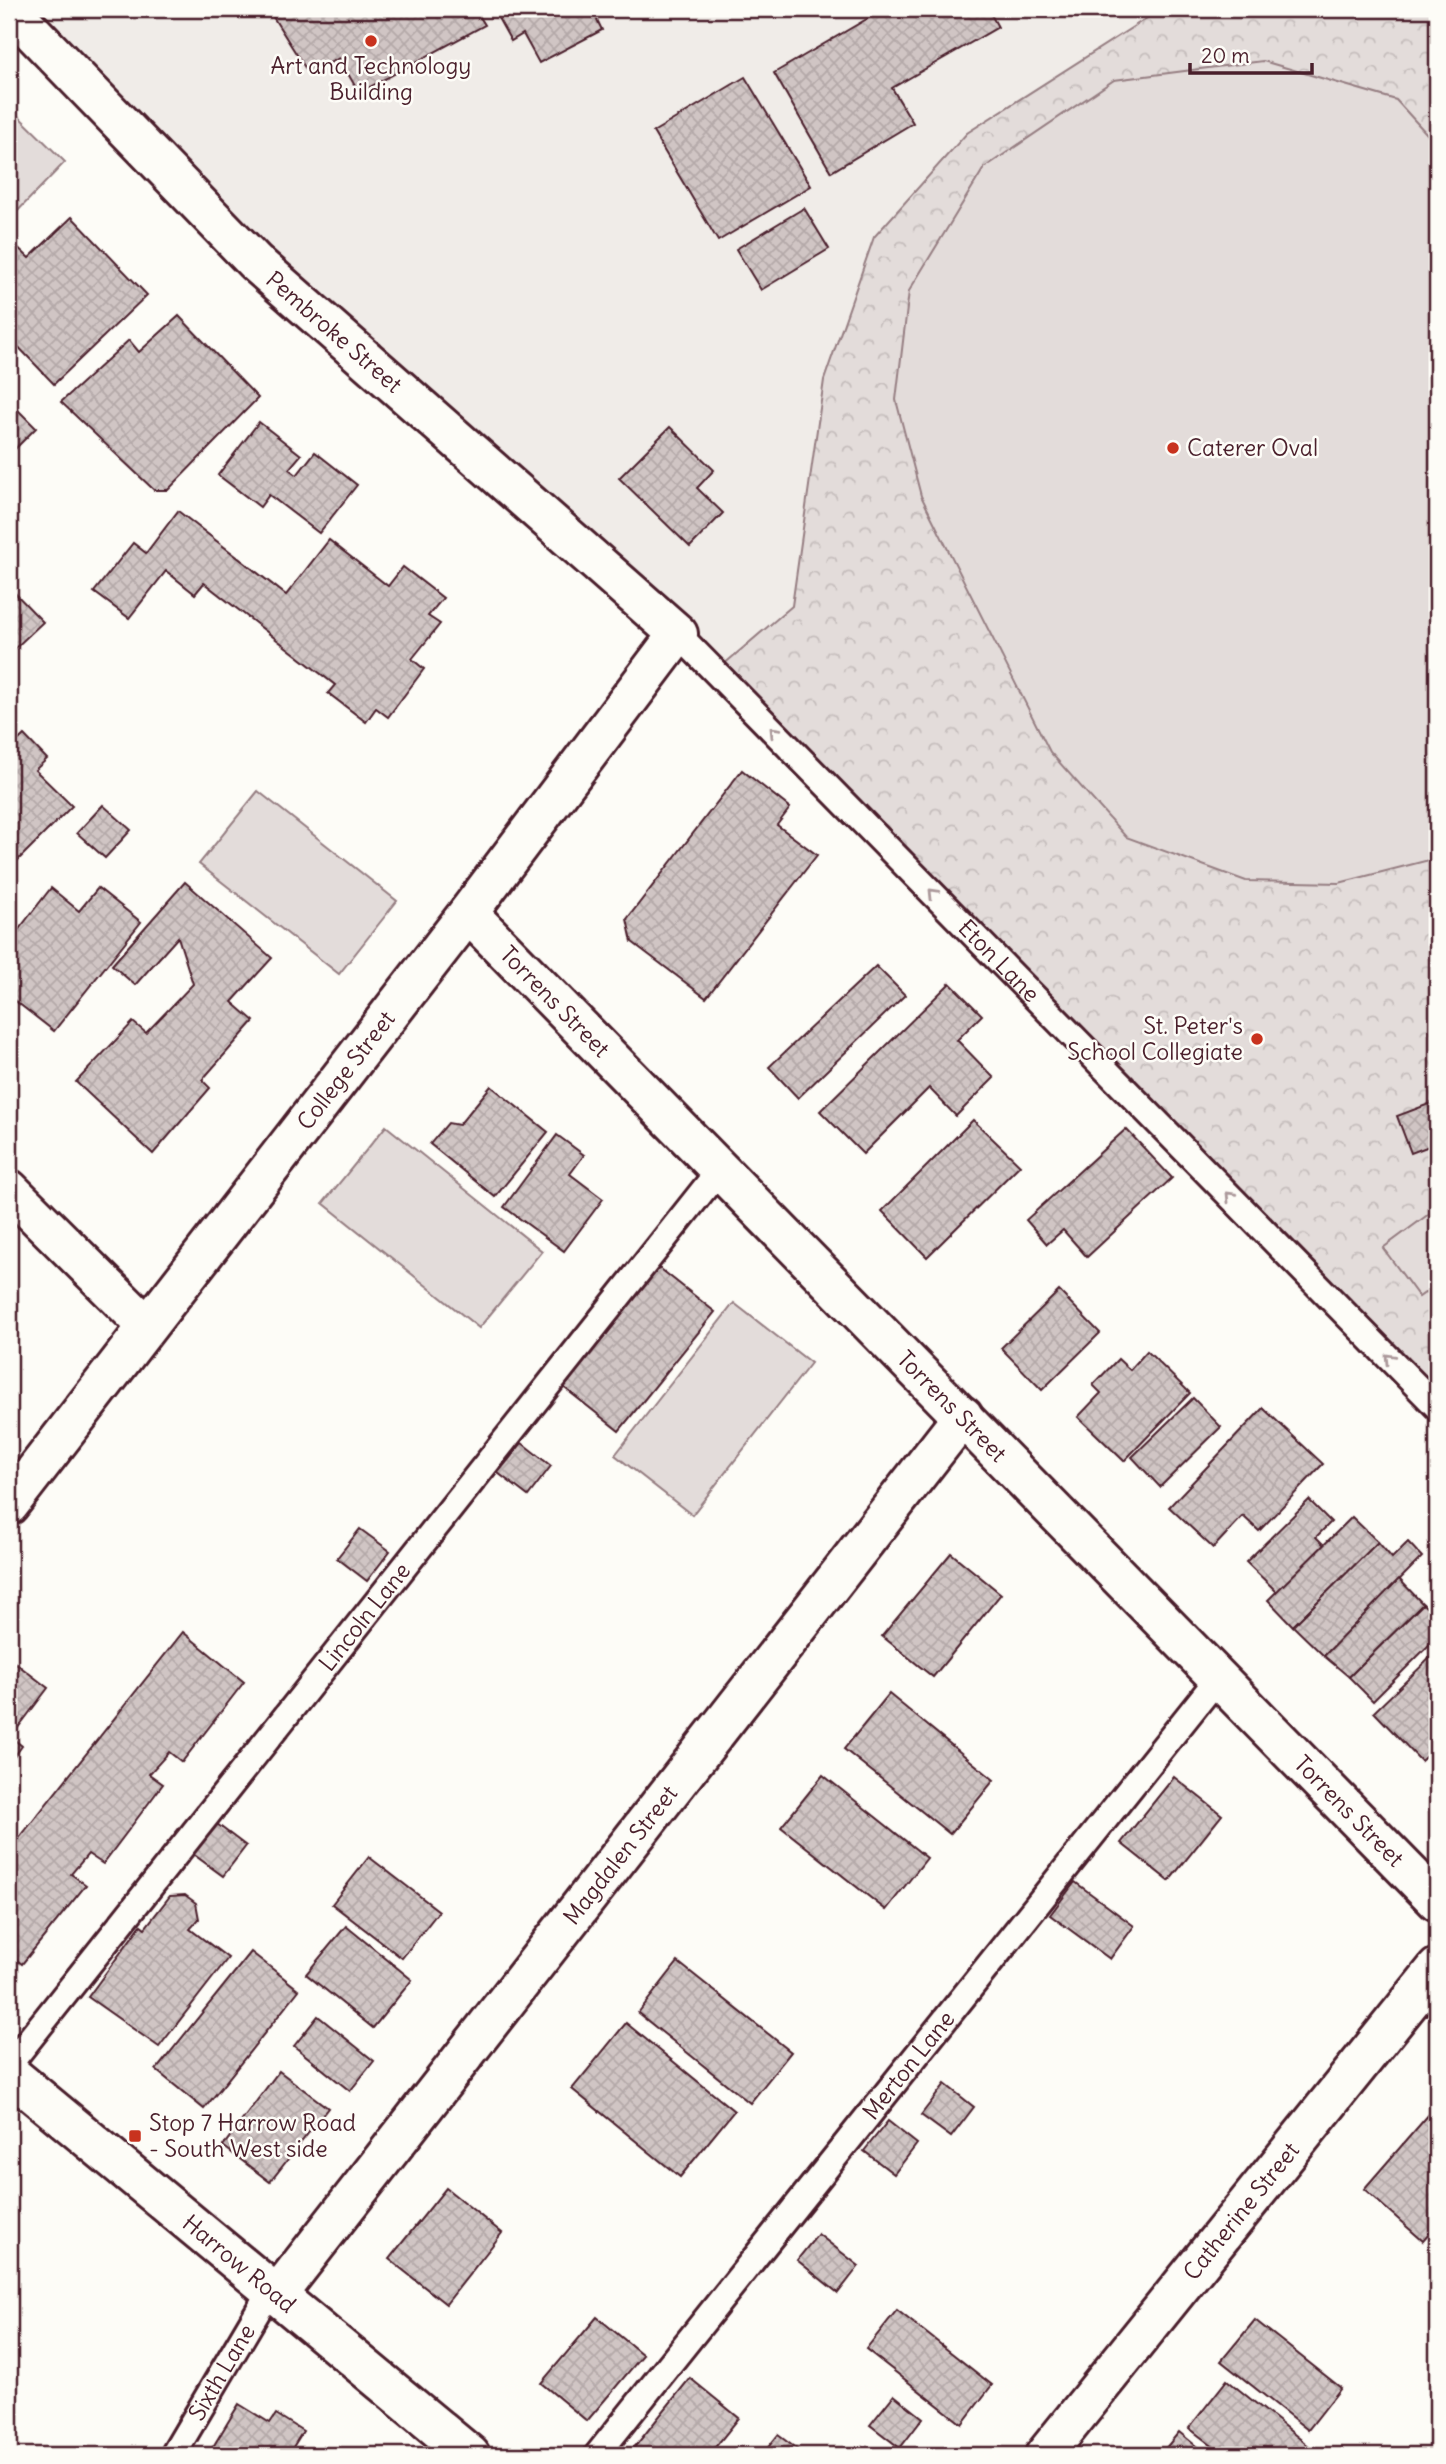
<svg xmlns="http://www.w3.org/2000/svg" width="1446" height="2464" viewBox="0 0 1446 2464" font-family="Delius,sans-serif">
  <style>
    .built { fill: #f0ece8 }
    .park { fill: url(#park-crowns); stroke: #967e82; stroke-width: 2 }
    .pitch { fill: #e3dcda; stroke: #967e82; stroke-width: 2 }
    .building { fill: url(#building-cross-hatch); stroke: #4a1f2b; stroke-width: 2 }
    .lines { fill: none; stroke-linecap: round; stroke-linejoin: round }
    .lane-casing { stroke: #4a1f2b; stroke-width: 30 }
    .street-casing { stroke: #4a1f2b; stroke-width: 44 }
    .secondary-casing { stroke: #4a1f2b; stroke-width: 44 }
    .lane { stroke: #fdfcf7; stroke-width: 24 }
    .street { stroke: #fdfcf7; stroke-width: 38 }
    .secondary { stroke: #fdfcf7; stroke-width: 38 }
    .oneway { stroke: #ac999b }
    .poi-dot { fill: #c8321e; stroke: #fdfcf7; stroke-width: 2.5 }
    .labels { text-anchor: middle; stroke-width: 5; stroke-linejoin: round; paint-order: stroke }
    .poi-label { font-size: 23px; fill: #4a1f2b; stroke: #fdfcf7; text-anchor: start }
    .street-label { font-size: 23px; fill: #4a1f2b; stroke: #fdfcf7 }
  </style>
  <defs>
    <pattern id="park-crowns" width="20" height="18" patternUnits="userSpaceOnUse" patternTransform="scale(1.75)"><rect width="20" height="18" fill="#e3dcda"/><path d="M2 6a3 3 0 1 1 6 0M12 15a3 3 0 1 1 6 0" fill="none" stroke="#c4bcbb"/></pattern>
    <pattern id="building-cross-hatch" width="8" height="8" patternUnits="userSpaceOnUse" patternTransform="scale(1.75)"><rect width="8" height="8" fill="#d0c5c4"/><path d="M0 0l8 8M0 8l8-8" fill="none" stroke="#b4a9a9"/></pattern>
  </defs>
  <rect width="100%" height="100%" fill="#fdfcf7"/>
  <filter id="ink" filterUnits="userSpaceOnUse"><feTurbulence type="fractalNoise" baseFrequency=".0143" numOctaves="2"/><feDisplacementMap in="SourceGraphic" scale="14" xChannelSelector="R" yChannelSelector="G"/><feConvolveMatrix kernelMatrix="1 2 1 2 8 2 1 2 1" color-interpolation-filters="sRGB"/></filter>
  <g filter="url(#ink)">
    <!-- built -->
    <path class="built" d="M10 9H1437V1407L716 671Z"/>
    <!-- park -->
    <path class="park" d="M1161 9H1437V1407L716 671 792 606 824 380 874 237 967 133Z"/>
    <!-- pitch -->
    <g class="pitch">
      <path d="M1263 61 1396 100 1437 145V858L1339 883 1246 881 1126 837 1050 752 921 496 896 400 909 291 984 168 1114 80Z"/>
      <path d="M9 107 65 162 9 220Z"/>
      <path d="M258 791 397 901 339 974 199 864Z"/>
      <path d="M386 1126 542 1251 479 1328 323 1203Z"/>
      <path d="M1437 1208V1284L1419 1297 1383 1248Z"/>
      <path d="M734 1303 811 1363 692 1515 615 1455Z"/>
    </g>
    <!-- building -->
    <g class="building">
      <path d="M268 9H475L485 25 359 93 339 58 309 74Z"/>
      <path d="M493 9H592L602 30 539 63 523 34 511 41Z"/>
      <path d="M884 9H988L998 27 892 88 913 123 831 172 774 73Z"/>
      <path d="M745 77 811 186 718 241 653 132Z"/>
      <path d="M804 208 829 249 761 290 736 249Z"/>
      <path d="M72 217 147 295 54 384 9 337V239L29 258Z"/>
      <path d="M179 316 258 398 168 490H154L61 402 129 340 139 352Z"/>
      <path d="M13 405 36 428 9 455V409Z"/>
      <path d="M259 422 301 455 289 469 297 475 315 452 357 485 319 533 269 495 260 507 218 475Z"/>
      <path d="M670 427 714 470 697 488 723 513 690 547 619 478Z"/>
      <path d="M178 511 286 595 329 540 388 586 403 567 443 598 428 616 440 624 412 659 424 669 388 717 376 708 366 722 328 693 335 685 204 583 195 594 166 571 129 618 94 592 133 543 146 553Z"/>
      <path d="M9 587 43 622 9 654Z"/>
      <path d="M24 735 47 759 35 770 72 806 9 869V749Z"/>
      <path d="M742 770 790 808 777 825 817 855 706 998 632 942 627 919Z"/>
      <path d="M103 805 131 830 105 858 77 833Z"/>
      <path d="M185 882 272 958 232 1002 254 1021 202 1080 210 1088 153 1154 76 1082 133 1022 146 1033 193 984 178 937 135 985 112 965Z"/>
      <path d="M51 888 79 911 98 888 141 922 54 1031 9 996V942Z"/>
      <path d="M876 966 905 995 798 1098 769 1067Z"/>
      <path d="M950 983 982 1015 957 1040 994 1078 956 1116 929 1088 863 1154 820 1111Z"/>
      <path d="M491 1086 548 1132 495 1197 430 1144 448 1123 459 1125Z"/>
      <path d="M1437 1101V1143L1411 1153 1397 1116Z"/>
      <path d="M973 1120 1020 1165 927 1257 882 1211Z"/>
      <path d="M1126 1129 1172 1178 1087 1257 1063 1230 1047 1244 1026 1220Z"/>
      <path d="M557 1135 584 1155 570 1174 603 1199 564 1251 504 1207Z"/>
      <path d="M657 1266 715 1312 619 1431 561 1385Z"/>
      <path d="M1059 1291 1100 1333 1042 1390 1001 1348Z"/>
      <path d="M1147 1351 1190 1393 1124 1461 1078 1417 1101 1393 1093 1385 1118 1359 1130 1370Z"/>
      <path d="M1193 1398 1221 1427 1160 1487 1132 1457Z"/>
      <path d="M1263 1408 1323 1464 1259 1531 1243 1516 1213 1548 1169 1507Z"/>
      <path d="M522 1443 551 1466 528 1496 498 1473Z"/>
      <path d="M1309 1500 1331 1522 1316 1537 1324 1545 1277 1592 1246 1562Z"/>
      <path d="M1352 1517 1378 1542 1293 1626 1268 1600Z"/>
      <path d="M360 1529 390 1551 367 1581 337 1558Z"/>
      <path d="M1378 1542 1392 1558 1408 1542 1422 1557 1324 1656 1293 1626Z"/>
      <path d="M951 1553 1001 1594 933 1677 882 1636Z"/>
      <path d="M1399 1579 1423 1604 1349 1677 1324 1656Z"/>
      <path d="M1423 1604 1437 1617V1637L1373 1701 1349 1677Z"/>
      <path d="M183 1632 244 1682 182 1762 169 1752 149 1774 163 1784 103 1864 88 1854 71 1874 86 1885 22 1964 9 1954V1851Z"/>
      <path d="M1437 1651V1746L1421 1761 1374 1712Z"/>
      <path d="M9 1658 48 1688 11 1737 22 1746 9 1764Z"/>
      <path d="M889 1694 994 1780 950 1834 844 1749Z"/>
      <path d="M823 1775 927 1858 886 1910 781 1827Z"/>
      <path d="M1174 1777 1222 1815 1169 1881 1121 1843Z"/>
      <path d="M217 1824 246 1846 223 1876 193 1854Z"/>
      <path d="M369 1857 439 1911 402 1958 332 1904Z"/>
      <path d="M1075 1882 1134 1926 1110 1959 1050 1915Z"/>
      <path d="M185 1895 196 1903 199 1919 190 1929 228 1958 159 2047 88 1997 141 1925 145 1928 170 1896Z"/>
      <path d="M346 1926 412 1980 373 2028 306 1974Z"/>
      <path d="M251 1952 299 1990 204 2109 156 2070Z"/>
      <path d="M678 1962 791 2052 750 2103 638 2013Z"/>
      <path d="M318 2016 374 2061 350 2091 294 2046Z"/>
      <path d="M626 2023 734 2111 680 2177 572 2089Z"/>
      <path d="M279 2071 328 2108 270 2182 223 2146Z"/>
      <path d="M945 2084 974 2107 951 2137 921 2115Z"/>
      <path d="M1437 2105V2225L1423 2241 1364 2189Z"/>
      <path d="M888 2121 917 2144 894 2174 864 2151Z"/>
      <path d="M446 2188 502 2233 446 2304 389 2259Z"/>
      <path d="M818 2234 859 2266 838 2293 797 2260Z"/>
      <path d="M897 2310 992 2385 962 2424 866 2349Z"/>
      <path d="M597 2317 643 2355 587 2421 541 2383Z"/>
      <path d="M1255 2320 1341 2388 1308 2430 1221 2361Z"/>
      <path d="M690 2378 739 2418 709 2455H641L633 2449Z"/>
      <path d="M1227 2380 1320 2455H1224L1189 2428Z"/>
      <path d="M894 2395 923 2418 900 2448 870 2425Z"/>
      <path d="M239 2404 270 2423 276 2414 303 2431 288 2455H208Z"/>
      <path d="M1179 2432 1207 2455H1160Z"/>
      <path d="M778 2435 805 2455H762Z"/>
    </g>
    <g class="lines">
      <!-- lane casing -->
      <g class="lane-casing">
        <g id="lane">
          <path id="s1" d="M678 634 1437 1407"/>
          <path id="s2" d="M9 2065 720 1169"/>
          <path id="s3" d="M173 2455 271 2289"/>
          <path id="s4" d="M597 2455 1219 1677"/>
        </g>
      </g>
      <!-- street casing -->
      <g class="street-casing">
        <g id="street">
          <path id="s5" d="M468 913 1437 1901"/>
          <path d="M9 1189 146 1325"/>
          <path id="s6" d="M9 1505 468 913 678 634 255 262 10 9"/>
          <path id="s7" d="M277 2295 963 1416"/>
          <path id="s8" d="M1045 2455 1437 1968"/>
        </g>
      </g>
      <!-- secondary casing -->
      <g class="secondary-casing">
        <g id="secondary">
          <path id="s9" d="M9 2073 470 2455"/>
        </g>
      </g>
      <!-- lane -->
      <use href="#lane" class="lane"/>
      <!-- street -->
      <use href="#street" class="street"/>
      <!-- secondary -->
      <use href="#secondary" class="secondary"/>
    </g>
    <!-- one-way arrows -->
    <defs><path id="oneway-chevron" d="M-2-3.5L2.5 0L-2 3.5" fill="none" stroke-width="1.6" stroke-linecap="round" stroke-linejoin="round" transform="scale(1.75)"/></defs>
    <g class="oneway">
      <use href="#oneway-chevron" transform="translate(774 731) rotate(-134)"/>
      <use href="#oneway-chevron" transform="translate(933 893) rotate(-134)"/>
      <use href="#oneway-chevron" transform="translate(1230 1196) rotate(-134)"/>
      <use href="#oneway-chevron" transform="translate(1389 1358) rotate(-134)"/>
    </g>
  </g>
  <!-- markers -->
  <g class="poi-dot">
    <circle cx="371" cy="41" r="7"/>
    <circle cx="1173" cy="448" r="7"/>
    <circle cx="1257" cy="1039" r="7"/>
    <rect x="128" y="2129" width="14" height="14" rx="3.5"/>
  </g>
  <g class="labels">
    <!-- poi labels -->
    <g class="poi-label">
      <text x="371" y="74" text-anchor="middle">Art and Technology<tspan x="371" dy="26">Building</tspan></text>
      <text x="1187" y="456">Caterer Oval</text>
      <text x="1243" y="1034" text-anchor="end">St. Peter's<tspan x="1243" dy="26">School Collegiate</tspan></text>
      <text x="149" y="2131">Stop 7 Harrow Road<tspan x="149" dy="26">- South West side</tspan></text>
    </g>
    <!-- street labels -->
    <g class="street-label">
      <text transform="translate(334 332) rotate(41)" y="8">Pembroke Street</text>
      <text dy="8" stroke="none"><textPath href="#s1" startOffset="458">Eton Lane</textPath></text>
      <text dy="8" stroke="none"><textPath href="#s5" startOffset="124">Torrens Street</textPath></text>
      <text dy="8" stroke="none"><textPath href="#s6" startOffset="550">College Street</textPath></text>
      <text dy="8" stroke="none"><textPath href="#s5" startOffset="691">Torrens Street</textPath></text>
      <text dy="8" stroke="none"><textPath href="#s2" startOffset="572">Lincoln Lane</textPath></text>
      <text dy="8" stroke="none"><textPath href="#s5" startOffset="1258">Torrens Street</textPath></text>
      <text dy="8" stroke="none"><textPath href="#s7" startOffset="558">Magdalen Street</textPath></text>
      <text dy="8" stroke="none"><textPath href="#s4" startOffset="499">Merton Lane</textPath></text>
      <text dy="8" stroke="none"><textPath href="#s8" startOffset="313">Catherine Street</textPath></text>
      <text dy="8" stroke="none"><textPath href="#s9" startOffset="299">Harrow Road</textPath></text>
      <text dy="8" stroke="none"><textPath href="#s3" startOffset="96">Sixth Lane</textPath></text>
    </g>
  </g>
  <!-- margin -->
  <rect width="1446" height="2464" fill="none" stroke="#fdfcf7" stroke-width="35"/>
  <rect x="18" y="18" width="1411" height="2429" fill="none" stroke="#4a1f2b" stroke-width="2.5" filter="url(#ink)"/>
  <!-- scale -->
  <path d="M1190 63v10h122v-10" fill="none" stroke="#4a1f2b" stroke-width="3.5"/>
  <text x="1201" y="63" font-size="21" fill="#4a1f2b" stroke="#fdfcf7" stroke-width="5" paint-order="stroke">20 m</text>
</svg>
